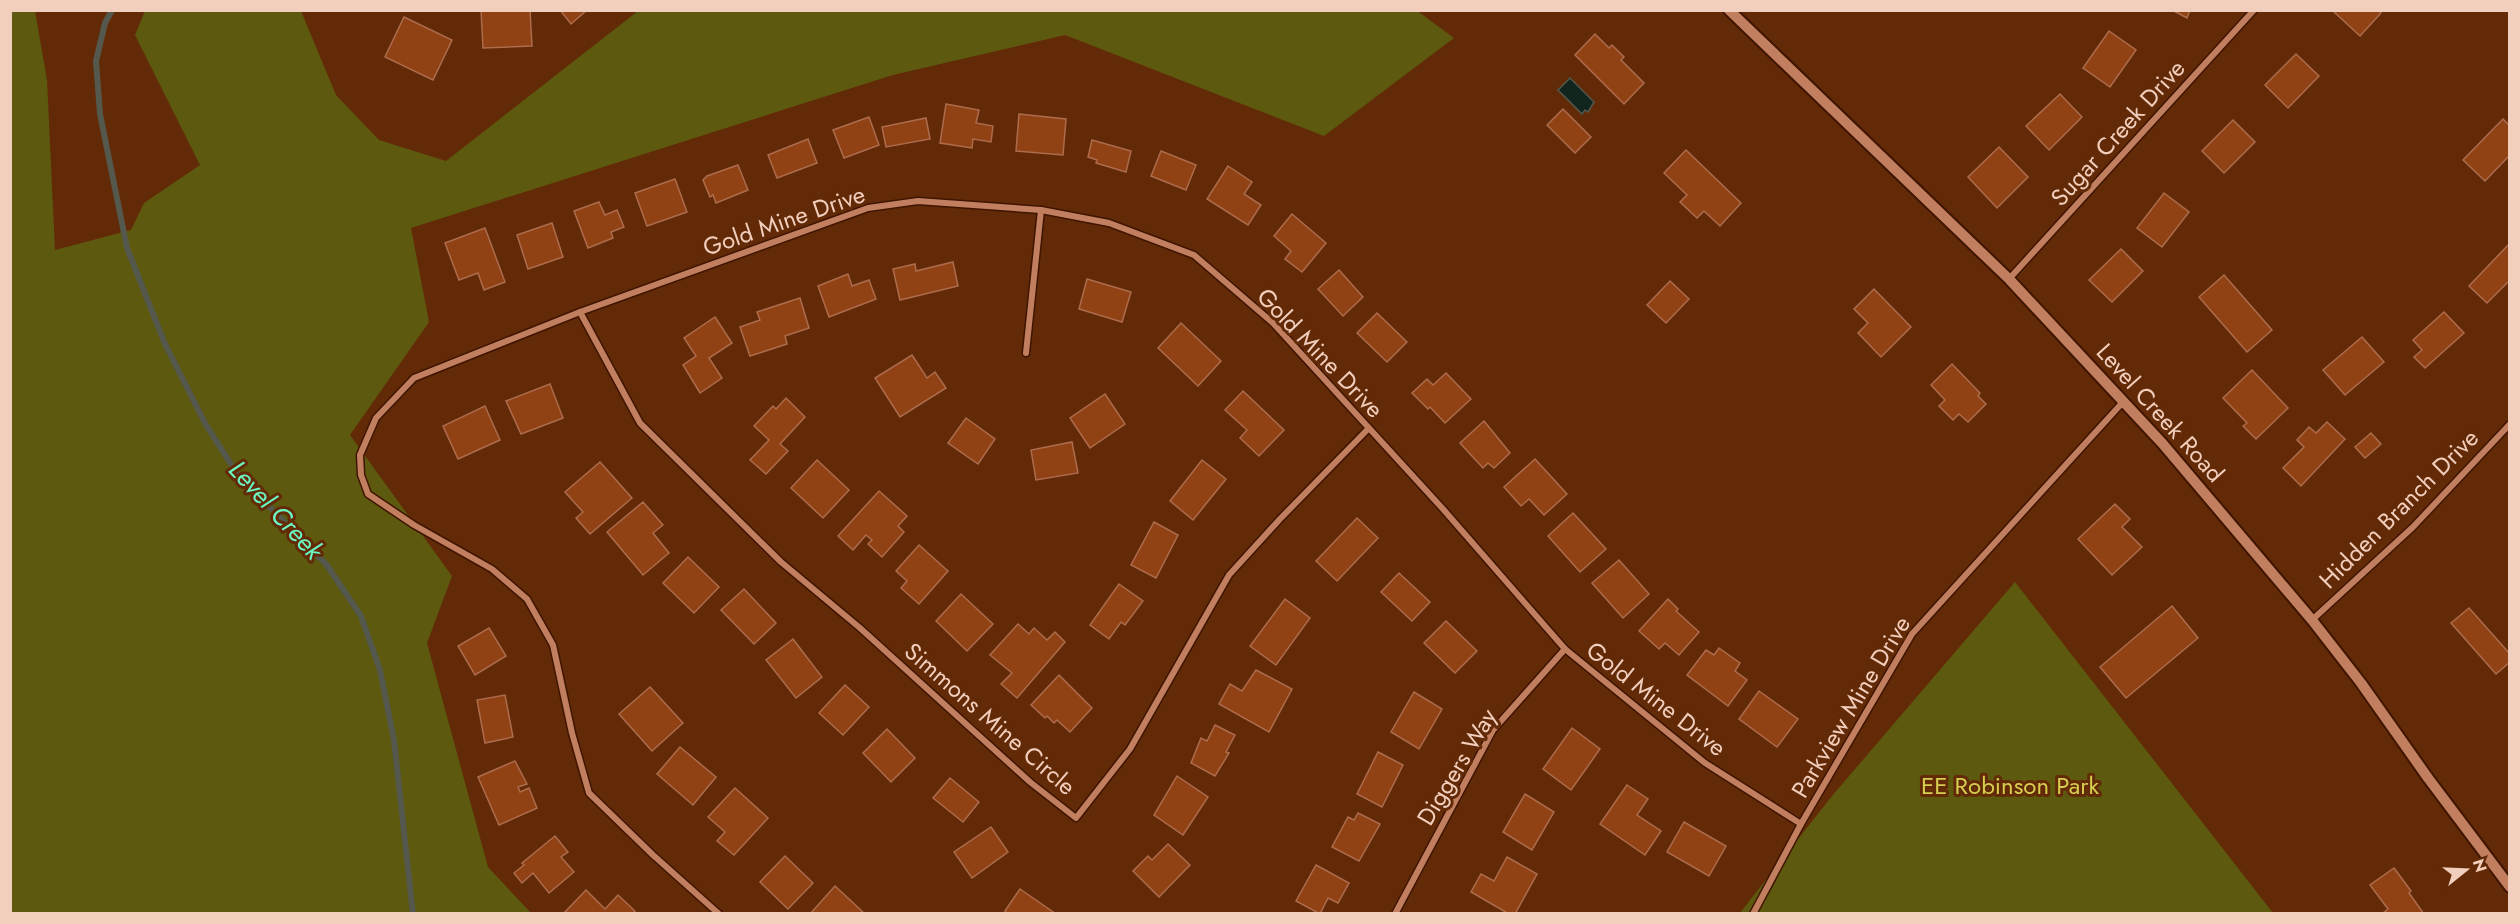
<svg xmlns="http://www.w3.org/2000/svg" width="2520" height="924" viewBox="0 0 2520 924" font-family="Jost,sans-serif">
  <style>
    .green { fill: #5d590e }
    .water { fill: #11251d; stroke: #54584d; stroke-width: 1.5 }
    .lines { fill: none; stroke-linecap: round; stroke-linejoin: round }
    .stream { stroke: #54584d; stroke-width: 6 }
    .building { fill: #914214; stroke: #ac6c4d; stroke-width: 1.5 }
    .minor-casing { stroke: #3f1500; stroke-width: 9 }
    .tertiary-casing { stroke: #3f1500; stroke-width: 14 }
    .minor { stroke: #c17f5f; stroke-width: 6 }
    .tertiary { stroke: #c17f5f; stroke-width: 10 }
    .labels { text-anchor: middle; stroke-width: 6; stroke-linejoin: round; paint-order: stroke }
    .street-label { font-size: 24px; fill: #f2cebd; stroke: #632a07 }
    .park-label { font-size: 24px; fill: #d5ce51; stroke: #632a07 }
    .water-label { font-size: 26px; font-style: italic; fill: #6af9c5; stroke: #632a07 }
  </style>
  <rect width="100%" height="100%" fill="#632a07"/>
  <!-- green -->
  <g class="green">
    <path d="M1416 10 1454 38 1324 136 1065 35 893 75 411 228 429 322 350 435 452 576 427 643 488 867 531 913 11 914 10 11H35L47 80 55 250 131 230 144 203 200 165 135 35 145 11H301L336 95 379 140 446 161 638 11Z"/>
    <path d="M2015 582 2273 913 1739 914 1832 796Z"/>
  </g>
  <!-- water -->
  <path class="water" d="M1570 78 1594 102 1588 112 1585 110 1582 114 1558 90Z"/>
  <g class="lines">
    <!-- stream -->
    <path class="stream" d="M112 10 105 23 96 61 100 114 127 248 165 344 206 425 238 475 326 564 361 616 380 670 394 740 413 914"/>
  </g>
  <!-- building -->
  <g class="building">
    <path d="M481 10H530L532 46 483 48Z"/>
    <path d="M560 10H587L571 24Z"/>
    <path d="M2172 10H2190L2187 18Z"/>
    <path d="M2332 10H2379L2381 13 2360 36Z"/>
    <path d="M404 17 452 40 433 80 385 57Z"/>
    <path d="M2109 31 2136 50 2110 87 2083 68Z"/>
    <path d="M1595 34 1609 48 1612 45 1624 57 1621 60 1644 83 1624 104 1575 55Z"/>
    <path d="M2296 54 2319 76 2288 108 2265 85Z"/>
    <path d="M2060 94 2082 117 2049 150 2026 126Z"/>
    <path d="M946 104 979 110 976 123 993 126 991 142 973 139 972 148 940 143Z"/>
    <path d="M1563 109 1591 137 1575 153 1547 125Z"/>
    <path d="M1019 114 1066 119 1063 155 1016 151Z"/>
    <path d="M869 117 879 145 844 158 833 130Z"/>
    <path d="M926 118 930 139 886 147 882 127Z"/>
    <path d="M2503 119 2510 126V155L2485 181 2463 160Z"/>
    <path d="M2233 120 2255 142 2224 173 2202 151Z"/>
    <path d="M808 139 817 163 777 178 768 155Z"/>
    <path d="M1092 140 1131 151 1126 172 1096 163 1097 160 1088 157Z"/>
    <path d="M1999 147 2028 177 1997 208 1968 177Z"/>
    <path d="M1686 150 1741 203 1720 226 1704 211 1697 218 1680 202 1687 195 1664 173Z"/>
    <path d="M1161 151 1196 165 1186 190 1151 176Z"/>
    <path d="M738 165 748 190 716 203 713 195 710 197 703 180 707 176Z"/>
    <path d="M1228 166 1252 182 1244 194 1261 205 1248 225 1207 199Z"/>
    <path d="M675 179 687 212 647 226 635 193Z"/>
    <path d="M2164 193 2189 212 2162 247 2137 228Z"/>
    <path d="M599 202 605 215 617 210 624 227 611 232 613 238 588 248 574 211Z"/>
    <path d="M1292 214 1326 243 1302 272 1285 259 1291 251 1274 236Z"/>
    <path d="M552 223 563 257 528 269 517 235Z"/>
    <path d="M485 228 505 282 484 290 478 273 459 280 445 243Z"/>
    <path d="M2510 243V280L2487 303 2469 286Z"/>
    <path d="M2121 249 2143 271 2112 302 2089 280Z"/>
    <path d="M953 262 958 286 900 300 893 269 915 264 916 271Z"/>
    <path d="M1339 270 1363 297 1343 316 1318 289Z"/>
    <path d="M848 274 852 286 869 280 876 299 829 317 818 286Z"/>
    <path d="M2224 275 2272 330 2247 352 2199 297Z"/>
    <path d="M1087 279 1131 292 1122 322 1079 309Z"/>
    <path d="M1670 281 1689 299 1666 323 1647 305Z"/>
    <path d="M1874 289 1911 327 1881 357 1858 333 1868 323 1854 309Z"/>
    <path d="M800 298 809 328 785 336 787 344 750 356 740 327 760 320 757 312Z"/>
    <path d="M2444 312 2464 333 2425 368 2414 357 2422 350 2413 340Z"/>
    <path d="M1377 313 1407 342 1387 362 1357 333Z"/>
    <path d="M715 317 732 343 709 358 722 378 700 393 683 365 696 356 684 338Z"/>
    <path d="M1181 323 1221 361 1198 386 1158 348Z"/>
    <path d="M2362 337 2384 362 2345 395 2323 370Z"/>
    <path d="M912 355 927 378 935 372 946 388 900 417 875 378Z"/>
    <path d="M1952 364 1980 393 1978 396 1986 404 1968 422 1959 414 1953 420 1939 406 1945 400 1931 385Z"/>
    <path d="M2252 370 2288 408 2256 439 2243 426 2247 423 2223 398Z"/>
    <path d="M1446 373 1471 399 1445 423 1430 407 1428 409 1412 393 1427 379 1433 385Z"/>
    <path d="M550 384 563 418 521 434 506 401Z"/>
    <path d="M1243 391 1284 430 1259 456 1240 438 1247 430 1225 410Z"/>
    <path d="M1105 394 1125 424 1090 448 1070 418Z"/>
    <path d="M786 398 805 417 780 444 788 451 766 474 750 460 769 440 754 426 773 406 776 409Z"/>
    <path d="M485 406 500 440 458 459 443 426Z"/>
    <path d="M966 418 995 439 978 464 948 443Z"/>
    <path d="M1484 421 1510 453 1494 468 1488 463 1483 468 1460 443Z"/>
    <path d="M2327 422 2345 439 2301 486 2283 468 2304 447 2297 440 2309 427 2316 433Z"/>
    <path d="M2371 433 2381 444 2365 458 2355 447Z"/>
    <path d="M1072 442 1078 473 1036 480 1031 450Z"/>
    <path d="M1535 459 1567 494 1544 515 1529 499 1521 506 1504 487Z"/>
    <path d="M817 460 849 490 823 518 791 488Z"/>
    <path d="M1202 460 1226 479 1193 520 1170 501Z"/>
    <path d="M600 462 632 498 590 534 576 518 583 512 565 492Z"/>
    <path d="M879 491 907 516 898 526 904 532 882 557 868 544 872 540 866 535 853 550 838 536Z"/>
    <path d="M643 502 663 525 653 533 669 553 643 575 607 532Z"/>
    <path d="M2115 504 2130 519 2122 527 2142 547 2112 575 2078 539Z"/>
    <path d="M1573 513 1606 549 1580 572 1548 536Z"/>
    <path d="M1357 518 1378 538 1337 581 1316 561Z"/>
    <path d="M1154 522 1178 535 1156 578 1131 565Z"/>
    <path d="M919 545 948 571 919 604 901 588 907 581 896 571Z"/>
    <path d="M688 557 719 587 694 613 663 583Z"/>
    <path d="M1619 560 1649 594 1623 618 1592 583Z"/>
    <path d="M1399 573 1430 602 1412 621 1381 592Z"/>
    <path d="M1119 584 1143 601 1125 625 1121 622 1109 639 1090 625Z"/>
    <path d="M744 589 776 623 754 644 721 610Z"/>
    <path d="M961 594 993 624 967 651 936 621Z"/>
    <path d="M1285 599 1310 618 1276 665 1250 646Z"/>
    <path d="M1668 599 1678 609 1676 611 1699 632 1679 655 1665 643 1659 649 1639 631Z"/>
    <path d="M2172 606 2198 638 2126 698 2100 667Z"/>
    <path d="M2469 608 2510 654V662L2496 674 2451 623Z"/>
    <path d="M1446 621 1477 651 1455 673 1424 643Z"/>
    <path d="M1018 624 1029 634 1034 628 1047 640 1055 632 1065 642 1017 698 1001 684 1012 673 990 655Z"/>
    <path d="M489 628 506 656 475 675 458 646Z"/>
    <path d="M793 639 822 677 796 698 766 660Z"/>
    <path d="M1719 648 1740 663 1735 671 1747 680 1728 706 1687 675 1706 650 1714 655Z"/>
    <path d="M1256 670 1292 689 1269 732 1219 704 1230 684 1242 691Z"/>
    <path d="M1059 675 1092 708 1070 732 1057 720 1054 723 1047 716 1045 718 1031 705Z"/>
    <path d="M845 685 869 707 843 735 819 713Z"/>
    <path d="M650 687 683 723 652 751 619 714Z"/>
    <path d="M1759 691 1798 719 1777 747 1739 719Z"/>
    <path d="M1414 692 1442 709 1419 749 1391 732Z"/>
    <path d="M505 695 513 737 485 743 477 700Z"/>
    <path d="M1215 725 1235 735 1226 752 1229 753 1215 776 1191 763 1201 738 1207 741Z"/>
    <path d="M1572 728 1600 749 1571 790 1543 769Z"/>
    <path d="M887 729 915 758 891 782 863 753Z"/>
    <path d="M680 747 716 777 693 805 657 774Z"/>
    <path d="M1378 752 1403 765 1382 807 1357 794Z"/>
    <path d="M515 761 527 784 518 787 520 792 529 788 537 808 499 825 478 777Z"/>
    <path d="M1177 776 1208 797 1183 835 1154 815Z"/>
    <path d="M950 778 979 802 963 822 933 798Z"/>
    <path d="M1627 785 1648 799 1637 815 1661 831 1645 855 1600 824Z"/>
    <path d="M735 788 768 818 734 855 717 841 725 832 708 817Z"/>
    <path d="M1525 794 1554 812 1532 850 1503 832Z"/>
    <path d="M1358 813 1380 824 1359 861 1332 847 1348 817 1354 820Z"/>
    <path d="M1684 822 1726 846 1709 876 1667 852Z"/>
    <path d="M991 827 1008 852 972 878 954 852Z"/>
    <path d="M555 836 568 852 561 857 574 872 549 893 533 873 522 883 514 873 524 865 522 863Z"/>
    <path d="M1168 844 1190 865 1159 897 1133 871 1148 856 1152 860Z"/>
    <path d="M785 856 813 883 788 909 760 882Z"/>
    <path d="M1507 857 1537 874 1515 914H1509L1471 892 1481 874 1494 881Z"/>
    <path d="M1316 865 1349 883 1338 903 1328 898 1320 914 1296 901Z"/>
    <path d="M2394 868 2411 891 2409 893 2424 914H2382L2388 909 2370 885Z"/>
    <path d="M835 886 865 914H810Z"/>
    <path d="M1020 889 1056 914H1008L1005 911Z"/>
    <path d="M586 890 605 909 618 895 635 911 633 914H563Z"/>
  </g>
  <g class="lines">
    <!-- minor casing -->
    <g class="minor-casing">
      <g id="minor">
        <path d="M2009 279 2254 10"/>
        <path d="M580 312 640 423 781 562 860 628 1030 782 1076 818 1130 749 1229 575 1280 519 1368 429"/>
        <path d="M1026 353 1041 210"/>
        <path d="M2312 620 2413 527 2510 424"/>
        <path d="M719 914 653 855 589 793 572 733 553 645 527 599 492 569 414 525 368 494 361 475 360 455 376 418 414 378 580 312 868 208 918 201 1041 210 1109 223 1194 255 1273 323 1443 509 1565 649 1705 763 1801 824"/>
        <path d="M1395 914 1493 730 1565 649"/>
        <path d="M1753 914 1801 824 1912 634 2123 402"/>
      </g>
    </g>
    <!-- tertiary casing -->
    <g class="tertiary-casing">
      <path id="tertiary" d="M1729 10 2009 279 2162 443 2312 620 2361 683 2428 778 2510 887"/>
    </g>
    <!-- minor -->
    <use href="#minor" class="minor"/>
    <!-- tertiary -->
    <use href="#tertiary" class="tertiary"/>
  </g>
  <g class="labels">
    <!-- street labels -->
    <g class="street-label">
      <text transform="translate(2118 133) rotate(-48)" y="8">Sugar Creek Drive</text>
      <text transform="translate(784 221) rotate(-19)" y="8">Gold Mine Drive</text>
      <text transform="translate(1320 353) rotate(46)" y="8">Gold Mine Drive</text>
      <text transform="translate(2160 413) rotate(48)" y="8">Level Creek Road</text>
      <text transform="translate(2399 509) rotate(-45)" y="8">Hidden Branch Drive</text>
      <text transform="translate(1656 699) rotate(38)" y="8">Gold Mine Drive</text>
      <text transform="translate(1851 707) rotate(-59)" y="8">Parkview Mine Drive</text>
      <text transform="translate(990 719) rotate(41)" y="8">Simmons Mine Circle</text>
      <text transform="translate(1457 767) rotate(-59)" y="8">Diggers Way</text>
    </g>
    <!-- park labels -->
    <g class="park-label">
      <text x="2010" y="794">EE Robinson Park</text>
    </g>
    <!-- water labels -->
    <g class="water-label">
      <text transform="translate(276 510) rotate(47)" y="9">Level Creek</text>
    </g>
  </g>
  <!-- border -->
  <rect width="2520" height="924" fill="none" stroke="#f2cebd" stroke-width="24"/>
  <!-- north arrow -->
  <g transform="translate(2466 870) rotate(72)" stroke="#632a07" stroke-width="4.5" paint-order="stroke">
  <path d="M0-4.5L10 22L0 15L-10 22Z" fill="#f2cebd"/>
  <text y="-9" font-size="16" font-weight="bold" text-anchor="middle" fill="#f2cebd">N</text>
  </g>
</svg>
